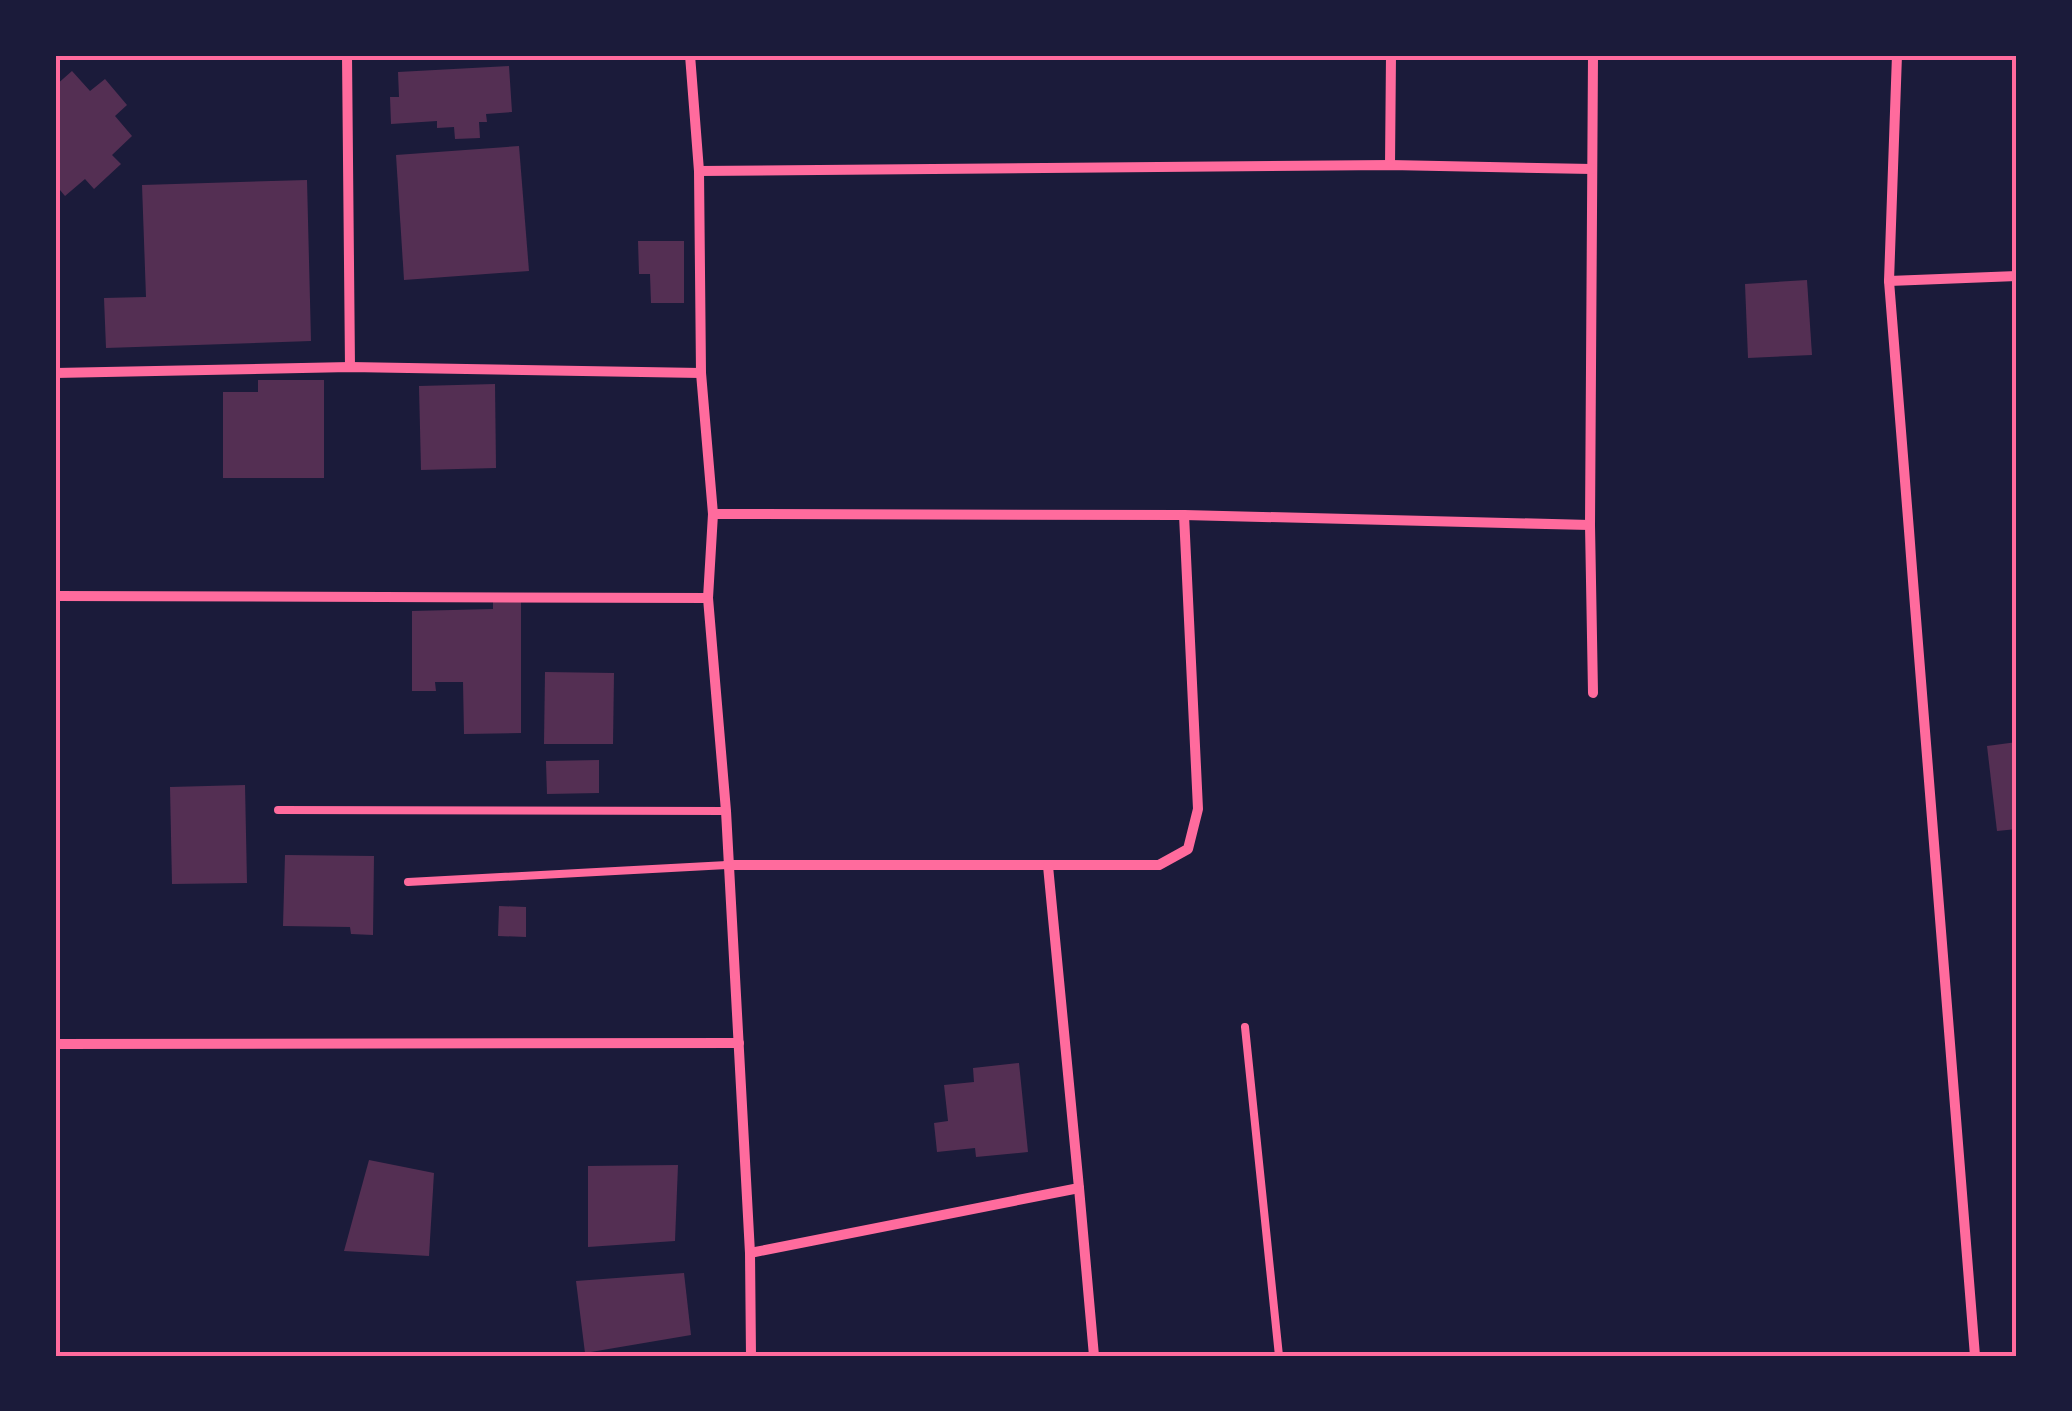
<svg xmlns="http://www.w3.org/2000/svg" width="2072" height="1411" viewBox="0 0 2072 1411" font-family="'Public Sans',sans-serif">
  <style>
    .building { fill: #542f53 }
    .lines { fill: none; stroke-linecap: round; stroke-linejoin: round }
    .service { stroke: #ff6b9d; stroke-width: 8 }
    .minor { stroke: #ff6b9d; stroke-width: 10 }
    .neatline { fill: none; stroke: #ff6b9d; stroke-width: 4 }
  </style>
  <rect width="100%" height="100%" fill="#1b1b3a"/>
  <!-- building -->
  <g class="building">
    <path d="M509 66 512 112 486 114 487 122H479L480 138 455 139 454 127 437 128V121L391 124 390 97H399L398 72Z"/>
    <path d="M72 71 90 91 105 79 127 105 115 116 132 136 112 155 121 164 94 189 85 179 65 196 55 184V86Z"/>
    <path d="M519 146 529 271 404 280 396 155Z"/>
    <path d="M307 180 311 341 106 348 104 298 146 297 142 185Z"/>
    <path d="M638 241H684V303H651L650 274H639Z"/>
    <path d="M1807 280 1812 355 1748 358 1745 284Z"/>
    <path d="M258 380H324V478H223V392H258Z"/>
    <path d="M495 384 496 468 421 470 419 386Z"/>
    <path d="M493 599H521V733L464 734 463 682H435L436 691H412V611L493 609Z"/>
    <path d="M545 672 614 673 613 744H544Z"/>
    <path d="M2017 742V829L1997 831 1987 746Z"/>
    <path d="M599 760V793L547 794 546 761Z"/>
    <path d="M245 785 247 883 172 884 170 787Z"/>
    <path d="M285 855 374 856 373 935 351 934 350 927 283 926Z"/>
    <path d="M499 906 526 907V937L498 936Z"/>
    <path d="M1019 1063 1028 1152 976 1157 975 1148 937 1152 934 1123 948 1121 944 1085 974 1082 973 1068Z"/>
    <path d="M369 1160 434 1173 429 1256 344 1251Z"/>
    <path d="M678 1165 675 1241 588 1247V1166Z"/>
    <path d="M684 1273 691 1335 585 1353 576 1281Z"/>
  </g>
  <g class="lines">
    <!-- service -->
    <g class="service">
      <path d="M278 810 726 811"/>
      <path d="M408 882 727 865"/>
      <path d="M1245 1027 1279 1356"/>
    </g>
    <!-- minor -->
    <g class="minor">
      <path d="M347 55 350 367"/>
      <path d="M690 55 699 171 701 373 713 514 708 598 726 811 750 1253 751 1356"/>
      <path d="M1593 55 1590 525 1593 693"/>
      <path d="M1897 55 1889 281 1975 1356"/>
      <path d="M1390 165 1391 55"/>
      <path d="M699 171 1390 165 1592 169"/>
      <path d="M1889 281 2017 276"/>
      <path d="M55 373 350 367 701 373"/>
      <path d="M713 514 1184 515 1590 525"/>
      <path d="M55 596 708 598"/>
      <path d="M727 865H1159L1188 849 1198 809 1184 515"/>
      <path d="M55 1044 739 1043"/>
      <path d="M1079 1188 1094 1356"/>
      <path d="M750 1253 1079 1188 1048 866"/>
    </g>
  </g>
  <!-- border -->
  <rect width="2072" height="1411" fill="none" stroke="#1b1b3a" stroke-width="115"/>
  <rect x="58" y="58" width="1956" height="1296" class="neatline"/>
</svg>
